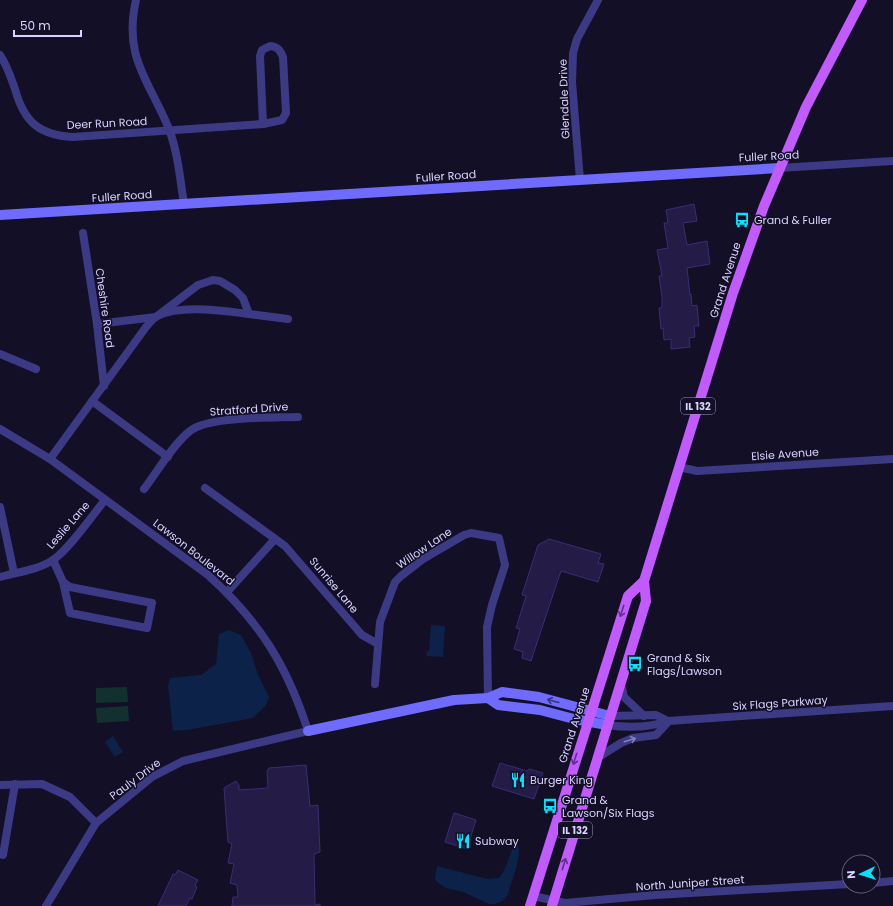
<svg xmlns="http://www.w3.org/2000/svg" width="893" height="906" viewBox="0 0 893 906" font-family="Poppins,sans-serif">
  <style>
    .green { fill: #12302f }
    .water { fill: #0c2248 }
    .building { fill: #241b47; stroke: #3b2d73 }
    .lines { fill: none; stroke-linecap: round; stroke-linejoin: round }
    .street { stroke: #3d3a85; stroke-width: 8 }
    .secondary { stroke: #6f6bff; stroke-width: 10 }
    .primary { stroke: #c25bff; stroke-width: 10 }
    .oneway { stroke: #623188 }
    .oneway2 { stroke: #38347d }
    .oneway3 { stroke: #837fbc }
    .labels { text-anchor: middle; stroke-width: 3; stroke-linejoin: round; paint-order: stroke }
    .shield { fill: #130f26; stroke: #9e99be; stroke-width: 1 }
    .shield-label { font-size: 10px; font-weight: bold; fill: #d9d4ff }
    .street-label { font-size: 11px; fill: #d9d4ff; stroke: #130f26 }
    .poi-label { font-size: 11px; fill: #d9d4ff; stroke: #130f26; text-anchor: start }
  </style>
  <rect width="100%" height="100%" fill="#130f26"/>
  <!-- green -->
  <g class="green">
    <path d="M127 687 128 702 96 703V688Z"/>
    <path d="M128 706 129 721 97 723 96 708Z"/>
  </g>
  <!-- water -->
  <g class="water">
    <path d="M431 625 445 626 443 657 426 656 427 651H429Z"/>
    <path d="M229 630 241 635 251 653 258 675 269 697 266 705 253 718 187 730 173 731 168 686 170 678 201 675 216 664 219 634Z"/>
    <path d="M113 736 123 752 115 757 105 742Z"/>
    <path d="M516 841C525 851 511 882 508 894 505 901 496 905 489 904L463 892 446 888 437 882 435 879 437 866 487 879 498 878C506 873 510 851 516 841Z"/>
  </g>
  <!-- building -->
  <g class="building">
    <path d="M694 204 697 221 683 223 687 245 707 241 710 264 687 268 690 295 691 294 692 306 697 305 699 326H694L695 337 689 338 690 347 671 349V339L664 340 663 328 661 329 659 308H662V297L659 276H662L657 250 668 248 664 223H668L666 210Z"/>
    <path d="M549 539 601 554 598 563 604 564 598 582 561 571 531 661 522 658 523 652 514 649 520 629 516 628 526 596 522 595 538 545Z"/>
    <path d="M500 763 527 771 529 769 543 773 534 799 492 786Z"/>
    <path d="M306 765 310 806 318 805 320 852 314 854 315 905 320 904V906H232L233 897H238L237 885 230 883 234 864 228 863 232 844 228 842 224 788 236 781 239 785V790L268 788 267 771 269 768Z"/>
    <path d="M454 813 476 820 467 849 445 842Z"/>
    <path d="M178 870 198 880 195 885 197 887 192 899 190 898 186 906H158L173 874 175 875Z"/>
  </g>
  <g class="lines">
    <!-- street -->
    <g class="street">
      <path d="M136 0C123 58 149 80 169 129 178 153 180 179 184 204"/>
      <path d="M270 46C278 47 280 50 283 57L286 113 282 120 263 124 260 56 262 50Z"/>
      <path d="M0 55C7 65 11 78 15 89 24 122 39 135 73 137L263 124"/>
      <path d="M779 168 893 161"/>
      <path d="M580 180 572 82 573 53 577 39 598 0"/>
      <path d="M83 233 97 324 104 386"/>
      <path d="M97 324 156 317 198 285 213 280 220 281 235 290 243 298 249 314 288 319"/>
      <path d="M0 354 36 369"/>
      <path d="M92 401 168 457"/>
      <path d="M0 429 50 459 208 575C259 621 287 665 308 731L183 761 152 777 96 823 46 906"/>
      <path d="M50 459 146 327C149 324 153 318 157 316 182 304 223 311 249 314"/>
      <path d="M679 467 697 471 893 459"/>
      <path d="M205 488 285 546 362 635 378 644"/>
      <path d="M144 489C157 472 174 443 190 431 208 416 272 418 298 417"/>
      <path d="M0 507 14 573"/>
      <path d="M53 560 63 582 70 613 147 628 152 603 70 587 63 582"/>
      <path d="M0 577C17 572 38 570 53 560 70 548 91 517 105 500"/>
      <path d="M227 592 275 539"/>
      <path d="M375 684 380 622 395 582 401 576 423 559 464 535 471 533 499 538 505 565 492 605 487 627 488 698"/>
      <path d="M621 684 624 697 644 716"/>
      <path d="M610 716 656 715 668 721"/>
      <path d="M607 725C628 728 648 728 668 721L893 706"/>
      <path d="M597 758 621 743 633 738 656 735 668 722"/>
      <path d="M0 785 42 784 70 797 96 823"/>
      <path d="M0 854 3 855 15 784"/>
      <path d="M873 883 893 881"/>
      <path d="M533 896 565 903 655 895 849 884"/>
    </g>
    <!-- secondary -->
    <g class="secondary">
      <path d="M0 215 779 168"/>
      <path d="M488 698 498 705 540 710 574 719 607 725"/>
      <path d="M308 731 454 700 488 698 502 692 539 697 610 716"/>
    </g>
    <!-- primary -->
    <g class="primary">
      <path d="M530 906 628 596 644 581"/>
      <path d="M552 906 646 601 644 581 733 293 764 206 806 107 862 0"/>
    </g>
  </g>
  <!-- one-way arrows -->
  <defs><path id="oneway-shaft" d="M-6 0H5M1.5-3L5.5 0L1.5 3" fill="none" stroke-width="1.6" stroke-linecap="round" stroke-linejoin="round"/></defs>
  <g class="oneway">
    <use href="#oneway-shaft" transform="translate(622 611) rotate(108)"/>
    <use href="#oneway-shaft" transform="translate(575 759) rotate(107)"/>
    <use href="#oneway-shaft" transform="translate(564 864) rotate(-73)"/>
  </g>
  <use class="oneway2" href="#oneway-shaft" transform="translate(553 701) rotate(-165)"/>
  <use class="oneway3" href="#oneway-shaft" transform="translate(630 740) rotate(-17)"/>
  <!-- icons -->
  <defs>
    <g id="bus-bare" transform="scale(1.2)"><path d="M-5-6H5V4H4V6H2V4H-2V6H-4V4H-5ZM-3.5-4V0h7V-4ZM-3.5 1.2v1.5H-2V1.2ZM2 1.2v1.5H3.5V1.2Z" fill="#00e5ff" stroke="#130f26" stroke-width="2.5" paint-order="stroke"/></g>
    <g id="restaurant-bare" transform="scale(1.2)"><path d="M-5-6h1v4h1v-4h1v4h1v-4h1v5L-1.5 .5V6h-2V.5L-5-1ZM5-6V6H3V1.5H1.5Q1.5-4 5-6Z" fill="#00e5ff" stroke="#130f26" stroke-width="2.5" paint-order="stroke"/></g>
  </defs>
  <g fill-rule="evenodd">
    <use href="#bus-bare" x="742" y="220"/>
    <use href="#bus-bare" x="635" y="664"/>
    <use href="#restaurant-bare" x="518" y="780"/>
    <use href="#bus-bare" x="550" y="806"/>
    <use href="#restaurant-bare" x="463" y="841"/>
  </g>
  <g class="labels">
    <!-- shield labels -->
    <g class="shield">
      <rect x="681" y="398" width="34" height="16" rx="3"/>
      <rect x="558" y="822" width="34" height="16" rx="3"/>
    </g>
    <g class="shield-label">
      <text x="698" y="410">IL 132</text>
      <text x="575" y="834">IL 132</text>
    </g>
    <!-- street labels -->
    <g class="street-label">
      <text transform="translate(564 99) rotate(-92)" y="4">Glendale Drive</text>
      <text transform="translate(107 123) rotate(-3)" y="4">Deer Run Road</text>
      <text transform="translate(769 156) rotate(-3)" y="4">Fuller Road</text>
      <text transform="translate(446 176) rotate(-4)" y="4">Fuller Road</text>
      <text transform="translate(122 196) rotate(-4)" y="4">Fuller Road</text>
      <text transform="translate(725 280) rotate(-72)" y="4">Grand Avenue</text>
      <text transform="translate(105 308) rotate(82)" y="4">Cheshire Road</text>
      <text transform="translate(249 409) rotate(-4)" y="4">Stratford Drive</text>
      <text transform="translate(785 454) rotate(-4)" y="4">Elsie Avenue</text>
      <text transform="translate(68 525) rotate(-49)" y="4">Leslie Lane</text>
      <text transform="translate(424 548) rotate(-34)" y="4">Willow Lane</text>
      <text transform="translate(194 552) rotate(38)" y="4">Lawson Boulevard</text>
      <text transform="translate(334 585) rotate(50)" y="4">Sunrise Lane</text>
      <text transform="translate(780 703) rotate(-4)" y="4">Six Flags Parkway</text>
      <text transform="translate(574 725) rotate(-72)" y="4">Grand Avenue</text>
      <text transform="translate(135 779) rotate(-37)" y="4">Pauly Drive</text>
      <text transform="translate(690 883) rotate(-4)" y="4">North Juniper Street</text>
    </g>
    <!-- poi labels -->
    <g class="poi-label">
      <text x="754" y="224">Grand &amp; Fuller</text>
      <text x="647" y="662">Grand &amp; Six<tspan x="647" dy="13">Flags/Lawson</tspan></text>
      <text x="530" y="784">Burger King</text>
      <text x="562" y="804">Grand &amp;<tspan x="562" dy="13">Lawson/Six Flags</tspan></text>
      <text x="475" y="845">Subway</text>
    </g>
  </g>
  <!-- north arrow -->
  <g transform="translate(861 874) rotate(266)"><circle r="19" fill="#130f26" stroke="#625e7d"/>
  <path d="M0-3L7 15L0 10L-7 15Z" fill="#00e5ff"/>
  <text y="-6" font-size="11" font-weight="bold" text-anchor="middle" fill="#d9d4ff">N</text>
  </g>
  <!-- scale -->
  <path d="M14 30v6h67v-6" fill="none" stroke="#d9d4ff" stroke-width="2"/>
  <text x="20" y="30" font-size="12" fill="#d9d4ff" stroke="#130f26" stroke-width="3" paint-order="stroke">50 m</text>
</svg>
